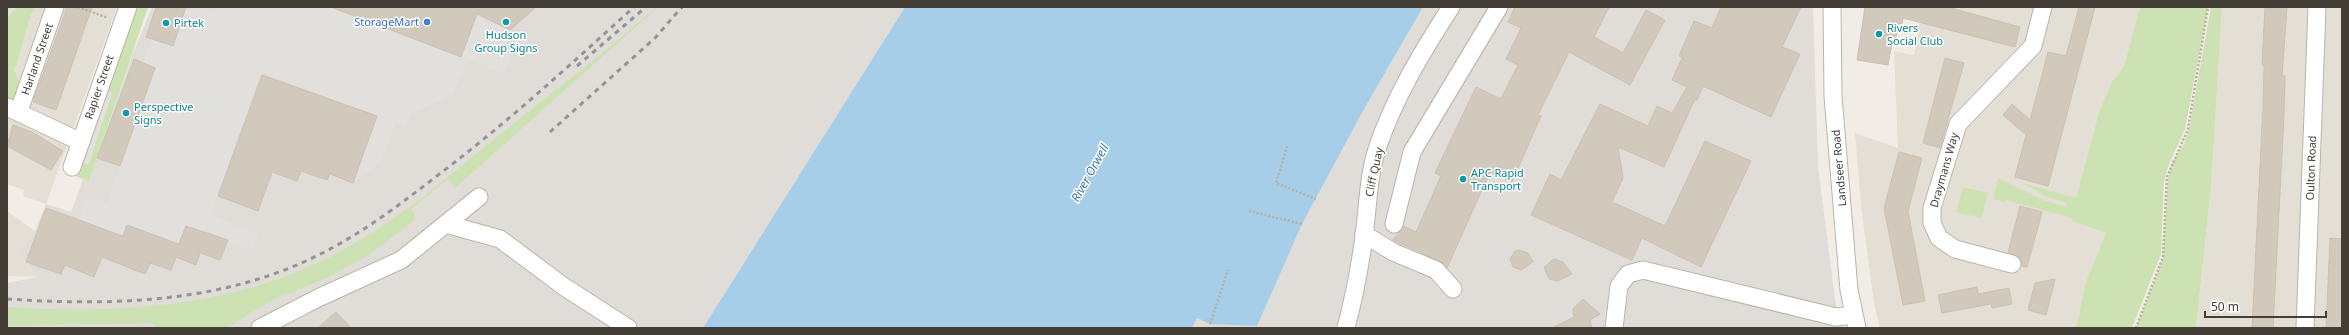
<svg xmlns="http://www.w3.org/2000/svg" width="2349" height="335" viewBox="0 0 2349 335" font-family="'Noto Sans',sans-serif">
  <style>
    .residential { fill: #e4dfd4 }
    .industrial { fill: #e0dcd7 }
    .green { fill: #cce2b2 }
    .parking { fill: #e2e0dd }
    .water { fill: #a7cee9 }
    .building { fill: #d1c9bc; stroke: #ccc1b0 }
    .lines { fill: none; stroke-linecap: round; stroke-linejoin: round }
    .minor-casing { stroke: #bbb5a9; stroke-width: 19 }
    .path { stroke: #bcb09c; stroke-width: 2.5; stroke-dasharray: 2 2; stroke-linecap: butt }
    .minor { stroke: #fff; stroke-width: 17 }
    .rail { stroke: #949494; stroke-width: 3; stroke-dasharray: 5 5; stroke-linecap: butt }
    .shop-dot { fill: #3f7fe0; stroke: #fff; stroke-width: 1.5 }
    .culture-dot { fill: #0f9aa8; stroke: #fff; stroke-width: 1.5 }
    .labels { text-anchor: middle; stroke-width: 3; stroke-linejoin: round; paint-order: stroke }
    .shop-label { font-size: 11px; fill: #366cbe; stroke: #fff; text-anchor: end }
    .culture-label { font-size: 11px; fill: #0d838f; stroke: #fff; text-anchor: start }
    .street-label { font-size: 11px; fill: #433e36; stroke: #fff }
    .water-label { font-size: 12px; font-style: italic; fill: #3978a4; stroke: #fff }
  </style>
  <rect width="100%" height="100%" fill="#f1ede6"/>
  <!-- residential -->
  <g class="residential">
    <path d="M7 7H117L46 204 23 196 24 190 7 184Z"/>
    <path d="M1923 7H2140L2124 66 2111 83 2099 112 2076 198 2073 221 2106 233 2086 281 2076 328H1880L1874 303 1861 206 1855 133 1898 148 1894 51 1914 55Z"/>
    <path d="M2222 7H2342V328H2196L2211 187Z"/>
    <path d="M7 211 35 231 17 253 38 277 7 276Z"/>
  </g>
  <!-- industrial -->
  <g class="industrial">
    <path d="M152 7H905L703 328H7V283L38 277 17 253 35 231 46 204 71 212 83 179 89 181 131 58Z"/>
    <path d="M1423 7H1813L1818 166 1836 307 1843 328H1192L1197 318 1211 324 1302 224 1363 111Z"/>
  </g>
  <!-- green -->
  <g class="green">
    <path d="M17 7H30L36 10 31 13 16 66 13 67 21 89 13 101 7 103V18Z"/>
    <path d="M138 7H148L89 181 76 176 81 162 88 164 112 93 106 91Z"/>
    <path d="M656 7H658L455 188 448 179 411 209 416 219 369 255 329 277 269 302 227 328H158L151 323 7 326V307C120 314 240 307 341 251 400 219 451 174 503 132 554 91 607 51 656 7Z"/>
    <path d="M2140 7H2208L2185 129 2169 164 2164 181 2161 254 2132 328H2076L2086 281 2106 233 2072 221 2073 218 2006 200 2005 202 1993 199 1998 178 2043 200 2066 207 2067 203 2047 197 2022 183 2076 198 2099 112 2111 83 2124 66Z"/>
    <path d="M2211 7H2222L2211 187 2196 328H2136L2163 259 2168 179 2172 163 2184 144 2189 129Z"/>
    <path d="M1963 187 1988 193 1981 218 1956 212Z"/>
  </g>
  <!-- parking -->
  <g class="parking">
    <path d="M218 7H328L461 57 477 14 515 33 502 45 511 58 504 74 468 60 452 95 411 114 406 128 395 124 381 162 353 183 377 116 261 72 211 214 236 225 258 232 253 251 227 242 228 240 186 226 179 244 127 226 123 237 78 220 86 198 107 203 155 68 143 62 152 39 173 46 185 10 197 8 218 9Z"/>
    <path d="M106 91 112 93 89 164 81 162Z"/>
  </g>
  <!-- water -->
  <path class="water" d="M905 7H1423L1363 111 1302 224 1257 326 1210 324 1197 318 1192 328H703Z"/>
  <!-- building -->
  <g class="building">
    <path d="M67 7H92L56 110 33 102Z"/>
    <path d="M156 7H186L173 46 146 37Z"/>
    <path d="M331 7H536L510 30 477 14 461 57Z"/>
    <path d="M1515 7H1609L1594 37 1623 53 1646 10 1665 20 1630 85 1569 52 1538 115 1541 116 1512 182 1490 172 1447 268 1440 261 1393 240 1404 226 1416 232 1441 176 1435 173 1476 87 1501 99 1518 65 1506 59 1521 28 1508 22Z"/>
    <path d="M1721 7H1801L1782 47 1800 54 1771 117 1703 86 1697 100 1695 99 1664 167 1618 147 1623 178 1612 202 1665 226 1705 141 1751 161 1701 267 1642 238 1632 260 1531 215 1550 174 1561 180 1600 104 1648 126 1657 106 1672 113 1687 87 1672 80 1682 58 1679 56 1694 21 1712 28Z"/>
    <path d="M1865 7H1947L2020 27 2015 47 1903 18 1902 24H1898L1895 44 1892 43 1888 65 1857 60Z"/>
    <path d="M2079 7H2095L2048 186 2015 177 2026 135 2003 115 2012 104 2030 120 2048 52 2066 56Z"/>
    <path d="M2265 7H2287L2282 76H2285L2284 115 2273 328H2252L2263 106 2264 65H2262Z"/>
    <path d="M1945 58 1964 63 1940 148 1923 143Z"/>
    <path d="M134 59 155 68 120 166 97 158Z"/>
    <path d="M262 75 377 116 353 183 330 174 327 180 301 171 297 181 272 172 258 211 218 196Z"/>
    <path d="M13 125 34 133 63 151 51 170 7 146Z"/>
    <path d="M1899 152 1922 158 1908 211 1925 301 1903 305 1884 208Z"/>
    <path d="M2020 206 2042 212 2027 267 2022 266 2019 257 2008 253Z"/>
    <path d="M46 208 123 236 127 225 179 244 186 226 228 240 220 260 200 253 196 265 176 257 171 270 150 263 145 274 102 257 94 277 65 265 61 274 26 262Z"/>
    <path d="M2330 238 2342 239V328H2326Z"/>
    <path d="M1519 250 1528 253 1533 262 1521 270 1513 267 1510 259 1515 251Z"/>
    <path d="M1554 259 1563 262 1572 274 1558 281 1549 279 1544 267Z"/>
    <path d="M2055 279 2046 315 2028 310 2035 283Z"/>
    <path d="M1977 287 1978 294 2009 288 2012 304 1992 308 1991 304 1942 313 1938 295Z"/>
    <path d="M1583 299 1600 314 1590 320 1592 328H1552L1574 317 1573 309Z"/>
    <path d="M336 312 351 328H318Z"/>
  </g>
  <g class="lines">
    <!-- minor casing -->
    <g class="minor-casing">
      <g id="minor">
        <path d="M1832 7 1833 96 1849 290 1857 328"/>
        <path d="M7 107 81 142"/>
        <path d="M19 111 55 7"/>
        <path d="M72 167 128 7"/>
        <path d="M446 224 500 239 563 286 628 328"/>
        <path d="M1394 224 1412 152 1499 7"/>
        <path d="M1364 234 1393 252 1436 270 1453 289"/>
        <path d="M2012 264 1955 249 1939 238 1932 223V208L1958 124 2033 46 2043 7"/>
        <path d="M260 328 318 298 401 260 479 197"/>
        <path d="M1346 328C1354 297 1360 267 1364 236 1368 207 1368 177 1377 149 1394 98 1422 52 1451 7"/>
        <path d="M1614 328 1619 286 1628 274 1643 270 1836 317 1853 315"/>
        <path d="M2305 328 2317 7"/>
      </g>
    </g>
    <!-- path -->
    <g class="path">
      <path d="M78 7 108 18"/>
      <path d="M1287 146 1276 183 1316 199"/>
      <path d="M1249 211 1302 224"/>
      <path d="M1210 324 1228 270"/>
      <path d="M2136 328 2163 257 2167 177 2188 129 2208 7"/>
    </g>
    <!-- minor -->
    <use href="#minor" class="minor"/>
    <!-- rail -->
    <g class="rail">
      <path d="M577 66 646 7"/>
      <path d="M550 132 655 38 682 7"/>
      <path d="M7 299C99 305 192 304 279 272 342 249 389 213 442 172 509 121 571 64 634 7"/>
    </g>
  </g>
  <!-- markers -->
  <circle class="shop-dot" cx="427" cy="22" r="4"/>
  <g class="culture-dot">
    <circle cx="506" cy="22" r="4"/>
    <circle cx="166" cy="23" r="4"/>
    <circle cx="1879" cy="34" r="4"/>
    <circle cx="126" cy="113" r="4"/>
    <circle cx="1463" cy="179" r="4"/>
  </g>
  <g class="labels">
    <!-- shop labels -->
    <g class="shop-label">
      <text x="419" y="26">StorageMart</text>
    </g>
    <!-- culture labels -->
    <g class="culture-label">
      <text x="174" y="27">Pirtek</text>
      <text x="1887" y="32">Rivers<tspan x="1887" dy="13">Social Club</tspan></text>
      <text x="506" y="39" text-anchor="middle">Hudson<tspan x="506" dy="13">Group Signs</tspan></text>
      <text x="134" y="111">Perspective<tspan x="134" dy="13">Signs</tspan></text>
      <text x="1471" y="177">APC Rapid<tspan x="1471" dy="13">Transport</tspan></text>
    </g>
    <!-- street labels -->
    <g class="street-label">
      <text transform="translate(37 59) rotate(-71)" y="4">Harland Street</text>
      <text transform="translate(99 87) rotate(-71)" y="4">Rapier Street</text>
      <text transform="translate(1839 168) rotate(-95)" y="4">Landseer Road</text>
      <text transform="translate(2311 168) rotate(-88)" y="4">Oulton Road</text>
      <text transform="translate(1944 170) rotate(-74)" y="4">Draymans Way</text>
      <text transform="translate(1374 172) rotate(-78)" y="4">Cliff Quay</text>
    </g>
    <!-- water labels -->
    <g class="water-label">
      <text transform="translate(1090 173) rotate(-61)" y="4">River Orwell</text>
    </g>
  </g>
  <!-- border -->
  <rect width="2349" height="335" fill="none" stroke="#433e36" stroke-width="16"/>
  <!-- scale -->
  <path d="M2205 311v6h121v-6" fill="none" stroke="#433e36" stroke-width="2"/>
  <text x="2211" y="311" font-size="12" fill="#433e36" stroke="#ffffff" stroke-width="3" paint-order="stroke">50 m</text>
</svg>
